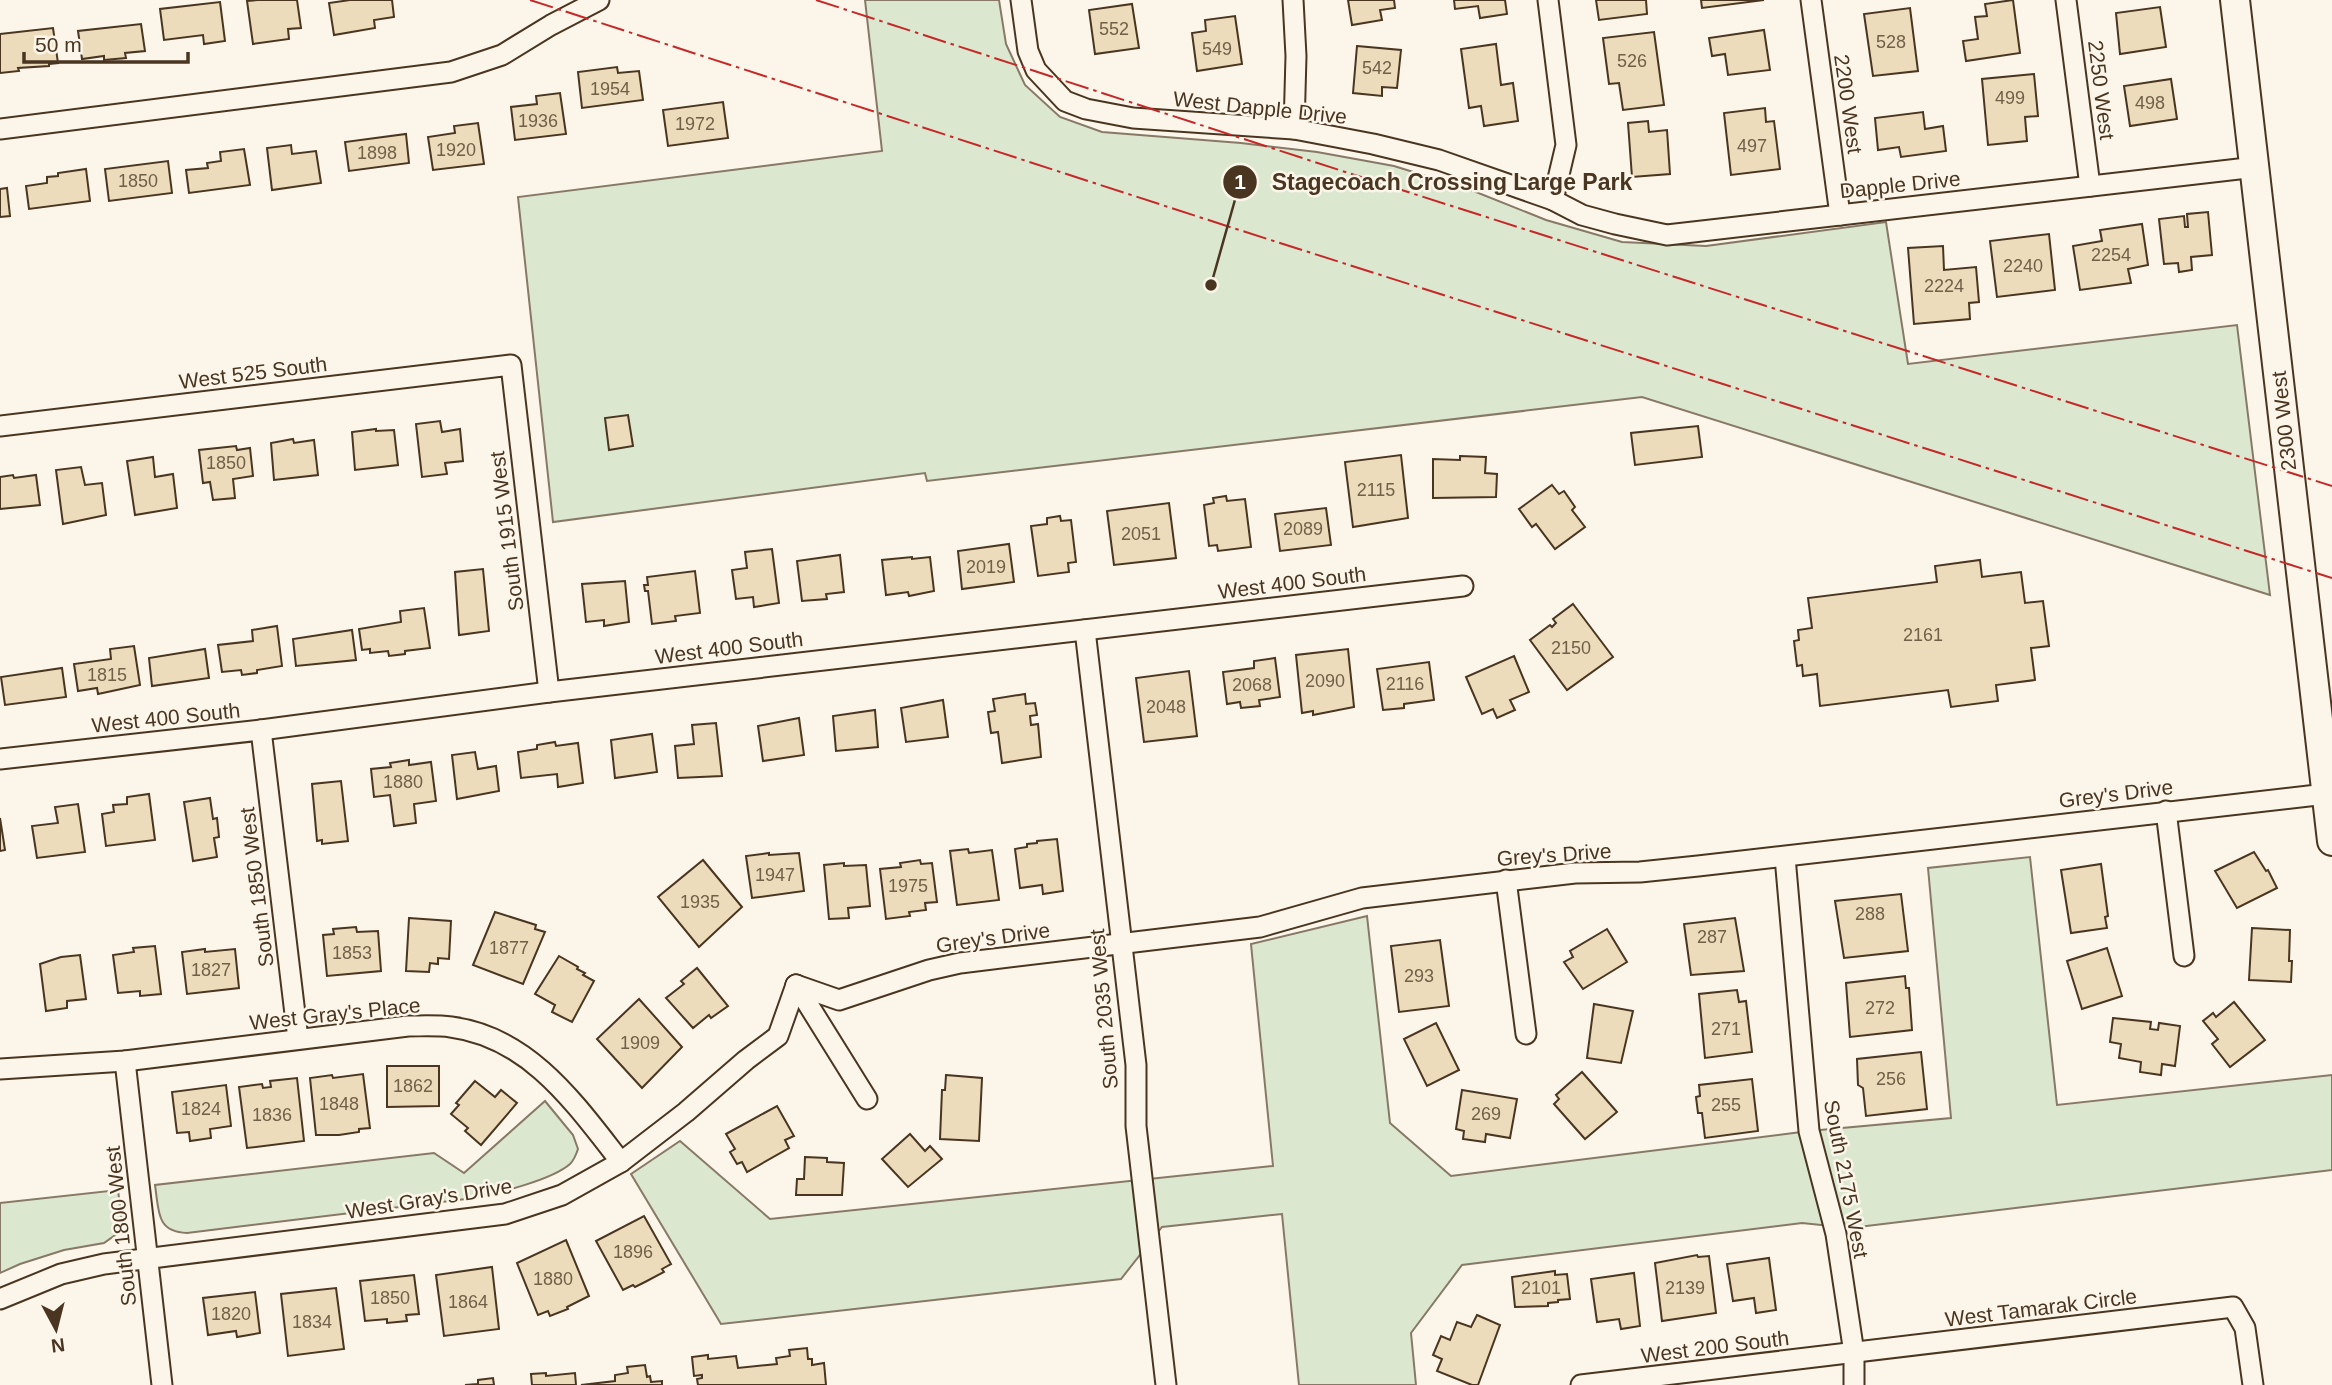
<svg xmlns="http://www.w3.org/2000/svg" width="2332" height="1385" viewBox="0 0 2332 1385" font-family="Helvetica,sans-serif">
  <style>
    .green { fill: #dce7d0; stroke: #887966; stroke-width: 2 }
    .building { fill: #ecdcbc; stroke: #4a3520; stroke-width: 2 }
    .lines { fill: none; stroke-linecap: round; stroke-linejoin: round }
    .minor-casing { stroke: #4a3520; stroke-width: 23 }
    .secondary-casing { stroke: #4a3520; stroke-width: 32 }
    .minor { stroke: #fbf6e9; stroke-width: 19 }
    .secondary { stroke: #fbf6e9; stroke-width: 28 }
    .power { stroke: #c62828; stroke-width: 2; stroke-dasharray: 24 5 3.5 5; stroke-linecap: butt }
    .labels { text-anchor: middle; stroke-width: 5; stroke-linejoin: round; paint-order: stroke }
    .number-label { font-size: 18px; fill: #725f47 }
    .street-label { font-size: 21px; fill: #4a3520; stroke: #fbf6e9 }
    .leader { fill: none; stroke: #4a3520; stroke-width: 2.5 }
    .callout-dot { fill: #4a3520; stroke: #fbf6e9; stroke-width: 2.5 }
    .mark-label { font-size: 21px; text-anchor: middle; font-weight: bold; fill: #fff }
    .callout-label { font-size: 23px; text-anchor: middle; font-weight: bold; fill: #4a3520; stroke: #fbf6e9; stroke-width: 5; stroke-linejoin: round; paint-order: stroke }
  </style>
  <rect width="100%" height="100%" fill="#fbf6e9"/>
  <!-- green -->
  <g class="green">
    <path d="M865 0H999L1006 44 1025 85 1060 117 1102 132 1241 143 1317 152 1394 166 1471 190 1546 220 1622 242 1706 246 1886 222 1908 364 2237 325 2270 595 1642 397 927 481 925 473 553 522 518 197 882 151Z"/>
    <path d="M2030 857 2057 1105 2332 1075V1170L1850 1228 1802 1223 1462 1265 1411 1333 1416 1385H1299L1282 1214 1162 1227 1121 1279 721 1324 631 1174 680 1141 770 1219 1273 1166 1251 944 1367 916 1390 1123 1451 1176 1809 1131 1951 1118 1928 868Z"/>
    <path d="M545 1101 573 1135 578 1149C576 1155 574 1160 570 1164 552 1180 498 1193 474 1198L187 1233C156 1232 159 1211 155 1185L434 1153 464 1173Z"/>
    <path d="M118 1190 122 1222 118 1233 104 1243 64 1250 20 1264 0 1273V1203Z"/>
  </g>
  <!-- building -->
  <g class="building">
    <path d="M258 0H297L301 28 288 29 289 39 253 44 247 1Z"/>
    <path d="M350 0H392L394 17 374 20 375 28 334 35 329 3Z"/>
    <path d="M1348 0H1394L1395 8 1380 10 1382 20 1352 25Z"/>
    <path d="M1454 0H1505L1507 14 1480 18 1478 6 1455 9Z"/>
    <path d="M1596 0H1646L1647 14 1599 20Z"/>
    <path d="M1701 0H1764L1702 8Z"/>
    <path d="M2013 0 2020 53 1966 61 1963 41 1978 39 1975 17 1987 16 1985 4Z"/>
    <path d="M220 2 225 41 204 44 203 35 164 40 160 9Z"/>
    <path d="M1132 4 1139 48 1095 54 1089 10Z"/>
    <path d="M2160 7 2166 47 2120 54 2116 13Z"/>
    <path d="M1910 8 1918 71 1873 76 1864 14Z"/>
    <path d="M1235 16 1242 64 1197 71 1192 33 1206 31 1205 20Z"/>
    <path d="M141 24 145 51 125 53 126 58 104 60V56L82 59 78 31Z"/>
    <path d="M53 28 58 63 49 64V66L18 68 19 71 0 73V34Z"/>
    <path d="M1764 30 1770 70 1728 75 1725 54 1712 56 1709 38Z"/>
    <path d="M1654 32 1664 105 1623 110 1619 83 1609 84 1603 38Z"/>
    <path d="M1496 44 1501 85 1513 83 1518 121 1484 126 1481 106 1469 108 1461 49Z"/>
    <path d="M1357 46 1401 50 1397 88 1382 87V96L1353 93Z"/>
    <path d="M617 67 618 73 639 71 643 100 582 108 578 72Z"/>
    <path d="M2034 74 2038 116 2025 117 2027 141 1988 145 1982 79Z"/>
    <path d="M2171 79 2177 119 2130 126 2124 86Z"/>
    <path d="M560 93 566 134 515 140 511 107 537 104 536 96Z"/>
    <path d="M723 102 728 138 668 146 663 110Z"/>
    <path d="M1765 108 1766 122 1774 121 1780 169 1731 175 1724 113Z"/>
    <path d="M1923 112 1925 129 1943 126 1946 151 1901 157 1899 147 1878 150 1875 118Z"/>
    <path d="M1648 121 1649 132 1667 130 1670 174 1632 177 1628 123Z"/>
    <path d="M478 123 484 164 433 170 428 137 455 133 454 126Z"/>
    <path d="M406 134 409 163 349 171 345 142Z"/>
    <path d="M291 145 292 154 316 151 321 183 272 190 267 148Z"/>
    <path d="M244 149 250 185 189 193 186 170 208 168 207 163 221 161 220 152Z"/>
    <path d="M168 161 172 193 109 201 105 169Z"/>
    <path d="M86 169 90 201 29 209 26 186 47 183V177L58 176V173Z"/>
    <path d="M7 188 10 216 0 217V189Z"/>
    <path d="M2208 212 2212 255 2191 257 2192 270 2179 272 2178 263 2164 264 2159 219 2184 216 2185 227H2188L2187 214Z"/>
    <path d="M2142 224 2148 265 2128 269 2131 283 2080 290 2073 246 2102 241 2100 230Z"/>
    <path d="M2049 234 2055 290 1997 297 1990 241Z"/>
    <path d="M1943 246 1944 270 1976 267 1979 302 1969 303 1970 319 1914 324 1908 248Z"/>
    <path d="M628 415 633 446 609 450 605 418Z"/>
    <path d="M440 421 442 432 460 429 463 461 445 463 447 474 422 477 416 424Z"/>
    <path d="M1698 426 1702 457 1635 465 1631 433Z"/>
    <path d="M376 429V431L394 430 398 465 355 470 352 432Z"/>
    <path d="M293 439 294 443 314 440 318 475 274 480 271 443Z"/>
    <path d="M236 446 237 450 250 448 253 476 233 479 235 498 213 500 210 482 203 483 199 450Z"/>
    <path d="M1401 455 1408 518 1353 527 1345 462Z"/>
    <path d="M1460 456 1486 457 1485 473 1497 474 1496 497 1433 498V459L1460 460Z"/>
    <path d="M153 457 155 477 173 474 177 508 135 515 127 461Z"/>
    <path d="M81 467 85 485 102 483 106 515 63 524 56 470Z"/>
    <path d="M13 475 14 478 36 475 40 505 0 509V477Z"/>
    <path d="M1552 485 1559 494 1564 491 1575 507 1572 510 1585 527 1555 549 1536 524 1532 527 1519 509Z"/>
    <path d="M1226 496 1227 501 1245 499 1251 547 1218 551 1217 545 1209 546 1204 505 1214 503 1213 498Z"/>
    <path d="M1169 503 1176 558 1114 565 1107 511Z"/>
    <path d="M1326 508 1331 545 1280 551 1275 514Z"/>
    <path d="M1060 516 1061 521 1071 520 1076 562 1068 563 1069 572 1038 576 1031 526 1047 524V518Z"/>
    <path d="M1009 544 1014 582 962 589 958 551Z"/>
    <path d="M772 549 779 603 754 607 753 597 736 599 732 570 747 568 745 552Z"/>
    <path d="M840 555 844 592 826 594 827 599 802 601 797 561Z"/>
    <path d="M912 557V559L930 557 934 591 909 596 908 592 886 595 882 560Z"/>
    <path d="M1980 560 1982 577 2021 572 2025 603 2043 601 2049 646 2031 648 2035 680 1996 685 1998 701 1951 707 1948 690 1820 706 1817 674 1803 676 1802 665 1797 666 1794 641 1799 640 1798 630 1812 628 1808 598 1937 582 1935 566Z"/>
    <path d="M483 569 489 631 459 635 455 572Z"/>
    <path d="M695 571 700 613 675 616 676 621 652 624 648 591H645L644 585H648L647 577Z"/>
    <path d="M625 581 629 622 604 626V620L586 622 582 584Z"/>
    <path d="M1573 604 1613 657 1567 690 1530 640 1550 625 1552 627 1556 623 1553 619Z"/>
    <path d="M424 608 430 648 405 651V654L389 656 388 651 370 653V649L362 650 359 629 401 622 400 611Z"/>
    <path d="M277 626 282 666 257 670V673L242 675 241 670 222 672 218 645 253 641 252 630Z"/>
    <path d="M352 630 356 660 296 666 293 639Z"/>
    <path d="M134 646 140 685 98 694 97 688 78 691 74 664 111 659 110 649Z"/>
    <path d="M205 649 209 678 152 686 149 658Z"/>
    <path d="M1348 649 1354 707 1313 715V711L1302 713 1296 655Z"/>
    <path d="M1514 656 1529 692 1510 700 1515 710 1497 718 1493 709 1482 714 1466 677Z"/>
    <path d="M1275 658 1280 697 1259 700 1260 706 1241 708 1240 702 1227 704 1223 672 1254 668V661Z"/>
    <path d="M1429 662 1434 700 1404 704V708L1383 710 1377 669Z"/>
    <path d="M62 668 66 697 5 705 1 677Z"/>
    <path d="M1189 671 1197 736 1144 742 1136 678Z"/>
    <path d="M1025 694 1026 704 1035 703 1037 715 1030 716 1031 725 1038 724 1041 757 1002 763 998 732 991 733 988 712 995 711 993 699Z"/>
    <path d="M943 700 948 737 906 742 901 708Z"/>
    <path d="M875 710 878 747 836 751 833 716Z"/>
    <path d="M799 718 804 755 763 761 758 726Z"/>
    <path d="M716 723 722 776 678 778 675 746 694 744 692 725Z"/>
    <path d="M652 734 657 772 615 778 611 740Z"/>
    <path d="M555 742 556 746 578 743 583 783 558 787 557 774 521 778 518 752 537 749V745Z"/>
    <path d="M475 752 478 769 496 766 499 791 457 799 452 755Z"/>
    <path d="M409 760V765L431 762 436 801 414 804 416 823 394 826 390 795 374 797 371 769 391 767 390 763Z"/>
    <path d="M341 781 348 841 322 844V840L317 841 312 784Z"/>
    <path d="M149 794 155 840 106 846 102 814 114 812 113 805 127 804V797Z"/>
    <path d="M210 798 213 819 217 818 219 837 214 838 217 857 193 861 184 802Z"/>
    <path d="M78 804 85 852 37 858 32 826 58 823 55 807Z"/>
    <path d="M0 818 5 850 0 851Z"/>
    <path d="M1057 839 1063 891 1043 894 1042 885 1020 888 1015 849 1027 847V844L1037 843V841Z"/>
    <path d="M968 849 969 853 992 850 999 900 957 905 950 851Z"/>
    <path d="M2254 852 2266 871 2268 870 2277 888 2237 908 2215 871Z"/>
    <path d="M769 853V855L799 853 804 891 752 898 746 856Z"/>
    <path d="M703 860 742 907 699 947 658 897Z"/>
    <path d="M920 860 921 864 932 863 937 902 925 903 926 910 909 912 910 916 886 919 880 869 901 867 900 863Z"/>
    <path d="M844 863V866L866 865 870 906 848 908 849 918 829 919 824 865Z"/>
    <path d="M2101 864 2108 916 2105 917 2107 928 2071 933 2061 870Z"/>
    <path d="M1901 894 1908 951 1844 958 1835 901Z"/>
    <path d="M495 912 536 925 535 929 545 932 523 984 473 965Z"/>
    <path d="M409 918 451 921 449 959 438 958V964L430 963 429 972 406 971Z"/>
    <path d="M1735 918 1744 971 1691 975 1684 924Z"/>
    <path d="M356 927 357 932 378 931 381 971 327 976 323 935 334 934 333 929Z"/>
    <path d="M2252 928 2290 930 2289 961H2292L2291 982 2249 980Z"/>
    <path d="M1607 929 1627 962 1583 989 1564 962 1573 957 1570 951Z"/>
    <path d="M1440 940 1449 1006 1399 1012 1391 946Z"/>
    <path d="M155 946 161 994 140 996V991L118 993 113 955 134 952 133 948Z"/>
    <path d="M2107 948 2122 996 2082 1009 2067 961Z"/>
    <path d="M205 949V952L235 949 239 988 187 994 182 952Z"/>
    <path d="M80 955 86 999 67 1001V1008L46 1011 40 964 61 957Z"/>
    <path d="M559 956 578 967 577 969 585 973 583 975 594 981 572 1022 552 1012 555 1005 535 994Z"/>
    <path d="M697 968 728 1006 711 1018 709 1015 693 1028 666 998 684 984 681 981Z"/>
    <path d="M1905 976 1906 988H1909L1912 1030 1850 1037 1846 983Z"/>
    <path d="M1737 990 1739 1002 1746 1001 1752 1052 1705 1058 1699 994Z"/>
    <path d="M639 999 682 1047 642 1088 597 1039Z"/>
    <path d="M2234 1002 2265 1040 2230 1067 2212 1044 2218 1039 2203 1021 2213 1013 2216 1017Z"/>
    <path d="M1594 1004 1633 1011 1621 1063 1587 1058Z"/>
    <path d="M2113 1018 2151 1022 2150 1029 2158 1030 2159 1023 2180 1026 2175 1066 2162 1064 2161 1075 2140 1072 2141 1062 2119 1058 2121 1044 2110 1042Z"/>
    <path d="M1436 1023 1459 1070 1427 1086 1404 1039Z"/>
    <path d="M1921 1052 1927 1109 1866 1116 1863 1088 1858 1085 1857 1059Z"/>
    <path d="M387 1066H439V1106L387 1107Z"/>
    <path d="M1582 1072 1617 1112 1585 1139 1554 1104 1559 1099 1556 1095Z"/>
    <path d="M363 1074 370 1128 359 1129V1132L339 1135H316L310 1078 332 1075 333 1078Z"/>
    <path d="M946 1075 982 1078 979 1141 940 1139 942 1090H945Z"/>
    <path d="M297 1078 304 1141 247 1148 239 1087 262 1084 263 1088 271 1087 270 1081Z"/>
    <path d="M1752 1079 1758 1131 1705 1138 1702 1113H1698L1696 1097 1700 1096 1699 1085Z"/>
    <path d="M475 1081 495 1097 501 1090 517 1103 481 1145 465 1131 468 1128 451 1114 459 1105 456 1103Z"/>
    <path d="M226 1085 231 1126 210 1129 211 1138 190 1141 189 1132 177 1133 172 1092Z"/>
    <path d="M1462 1090 1517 1099 1510 1138 1486 1134 1485 1142 1463 1139 1464 1131 1456 1129Z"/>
    <path d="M777 1106 794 1136 785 1140 789 1148 747 1172 742 1162 737 1164 730 1152 735 1149 726 1134Z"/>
    <path d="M910 1134 925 1151 930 1146 942 1159 908 1187 882 1159Z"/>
    <path d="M805 1157 827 1158V1162L844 1163 842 1195H796L797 1179H804Z"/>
    <path d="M644 1216 671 1264 662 1269 664 1272 645 1282 635 1287 633 1285 623 1290 596 1241Z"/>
    <path d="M566 1240 589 1296 567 1307 568 1309 550 1316 548 1311 538 1315 517 1263Z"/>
    <path d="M1697 1255 1698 1257 1709 1256 1716 1313 1662 1321 1655 1263Z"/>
    <path d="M1769 1258 1776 1310 1756 1313 1754 1298 1733 1301 1727 1264Z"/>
    <path d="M492 1267 499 1329 444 1336 436 1275Z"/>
    <path d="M1555 1271V1275L1567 1274 1570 1299 1558 1300V1302L1548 1303V1306L1515 1307 1512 1277Z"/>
    <path d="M1634 1273 1640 1326 1621 1329 1619 1319 1597 1322 1591 1279Z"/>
    <path d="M414 1275 419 1314 406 1315 407 1321 387 1323V1319L365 1321 360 1281Z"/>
    <path d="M336 1288 344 1349 288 1356 281 1294Z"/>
    <path d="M255 1292 260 1333 237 1337 236 1331 208 1335 203 1298Z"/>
    <path d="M1477 1315 1500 1325 1478 1385H1472L1437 1371 1442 1359 1433 1355 1441 1336 1450 1340 1457 1322 1471 1327Z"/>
    <path d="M807 1348 808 1359H812V1365L824 1363 826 1385H698L697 1379 702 1378V1375L694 1376 692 1357 708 1355V1359L736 1356 738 1368 777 1364 776 1358 790 1356 789 1350Z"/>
    <path d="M645 1365 647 1377 650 1376 651 1382 662 1381V1385H581L615 1381V1375L628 1373 627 1367Z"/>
    <path d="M546 1373V1376L575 1373 576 1385H532L531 1374Z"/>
    <path d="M493 1378 494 1385H465L478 1384V1380Z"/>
  </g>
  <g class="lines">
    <!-- minor casing -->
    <g class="minor-casing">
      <g id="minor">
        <path d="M1021 0 1028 51 1036 70 1065 101 1086 109 1133 118 1294 129 1373 144 1439 160 1553 200 1582 215 1615 224 1667 235 2256 167"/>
        <path d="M1293 0 1296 56 1294 129"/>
        <path d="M1548 0 1566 145 1553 200"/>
        <path d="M1811 0 1840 215"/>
        <path d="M2066 0 2090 186"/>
        <path d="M0 129 451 72 502 55 551 25 599 0"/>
        <path d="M0 426 511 365 549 692"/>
        <path d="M1085 630 1136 1065V1126L1166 1385"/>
        <path d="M261 730 298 1039"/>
        <path d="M0 759 261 730 549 692 1463 586"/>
        <path d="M2166 811 2184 956"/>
        <path d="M1785 857 1809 1131 1836 1234 1854 1353V1385"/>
        <path d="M1506 880 1526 1034"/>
        <path d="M796 985 839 1000 929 970 960 963 1260 927 1362 898 1575 873 1640 872 1698 866 2326 794"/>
        <path d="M796 985 867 1099"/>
        <path d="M125 1061 162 1385"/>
        <path d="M0 1069 125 1061 408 1026C422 1026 437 1025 451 1027 530 1037 576 1105 621 1162"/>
        <path d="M0 1299 61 1274 104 1264 505 1214 562 1195 621 1162 686 1112 746 1060 778 1036 796 985"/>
        <path d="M1581 1385 2233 1307 2245 1328 2253 1385"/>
      </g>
    </g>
    <!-- secondary casing -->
    <g class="secondary-casing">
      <path id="secondary" d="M2235 0 2332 841"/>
    </g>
    <!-- minor -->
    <use href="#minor" class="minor"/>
    <!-- secondary -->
    <use href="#secondary" class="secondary"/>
    <!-- power -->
    <g class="power">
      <path d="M530 0 1233 228 2332 578"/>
      <path d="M816 0 1370 180 2332 486"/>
    </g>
  </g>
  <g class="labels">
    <!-- number labels -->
    <g class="number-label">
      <text x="1114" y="35">552</text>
      <text x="1891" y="48">528</text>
      <text x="1217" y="55">549</text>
      <text x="1632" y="67">526</text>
      <text x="1377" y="74">542</text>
      <text x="610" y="95">1954</text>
      <text x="2010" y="104">499</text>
      <text x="2150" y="109">498</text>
      <text x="538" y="127">1936</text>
      <text x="695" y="130">1972</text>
      <text x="1752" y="152">497</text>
      <text x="456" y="156">1920</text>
      <text x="377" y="159">1898</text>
      <text x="138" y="187">1850</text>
      <text x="2111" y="261">2254</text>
      <text x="2023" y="272">2240</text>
      <text x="1944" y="292">2224</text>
      <text x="226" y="469">1850</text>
      <text x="1376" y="496">2115</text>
      <text x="1303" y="535">2089</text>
      <text x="1141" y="540">2051</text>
      <text x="986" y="573">2019</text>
      <text x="1923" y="641">2161</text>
      <text x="1571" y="654">2150</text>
      <text x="107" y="681">1815</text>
      <text x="1325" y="687">2090</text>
      <text x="1405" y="690">2116</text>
      <text x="1252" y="691">2068</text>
      <text x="1166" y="713">2048</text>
      <text x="403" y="788">1880</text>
      <text x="775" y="881">1947</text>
      <text x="908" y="892">1975</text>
      <text x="700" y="908">1935</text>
      <text x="1870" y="920">288</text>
      <text x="1712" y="943">287</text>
      <text x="509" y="954">1877</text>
      <text x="352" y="959">1853</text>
      <text x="211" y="976">1827</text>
      <text x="1419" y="982">293</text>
      <text x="1880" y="1014">272</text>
      <text x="1726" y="1035">271</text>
      <text x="640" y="1049">1909</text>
      <text x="1891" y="1085">256</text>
      <text x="413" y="1092">1862</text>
      <text x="339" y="1110">1848</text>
      <text x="1726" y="1111">255</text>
      <text x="201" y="1115">1824</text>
      <text x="1486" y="1120">269</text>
      <text x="272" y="1121">1836</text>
      <text x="633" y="1258">1896</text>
      <text x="553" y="1285">1880</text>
      <text x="1541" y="1294">2101</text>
      <text x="1685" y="1294">2139</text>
      <text x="390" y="1304">1850</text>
      <text x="468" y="1308">1864</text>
      <text x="231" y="1320">1820</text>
      <text x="312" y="1328">1834</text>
    </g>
    <!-- street labels -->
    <g class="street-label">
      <text transform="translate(2101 90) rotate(83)" y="7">2250 West</text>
      <text transform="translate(1848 104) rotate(82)" y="7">2200 West</text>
      <text transform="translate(1260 108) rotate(6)" y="7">West Dapple Drive</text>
      <text transform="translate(1900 185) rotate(-6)" y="7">Dapple Drive</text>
      <text transform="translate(253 373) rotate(-7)" y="7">West 525 South</text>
      <text transform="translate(2284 421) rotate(-96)" y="7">2300 West</text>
      <text transform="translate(507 531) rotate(-97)" y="7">South 1915 West</text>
      <text transform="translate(1292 583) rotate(-7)" y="7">West 400 South</text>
      <text transform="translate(729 648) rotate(-7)" y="7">West 400 South</text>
      <text transform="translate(166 718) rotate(-6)" y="7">West 400 South</text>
      <text transform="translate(2116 794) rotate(-7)" y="7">Grey's Drive</text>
      <text transform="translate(1554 855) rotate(-4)" y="7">Grey's Drive</text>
      <text transform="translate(257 887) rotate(-97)" y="7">South 1850 West</text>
      <text transform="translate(993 938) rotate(-8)" y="7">Grey's Drive</text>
      <text transform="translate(1104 1009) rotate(-95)" y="7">South 2035 West</text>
      <text transform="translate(335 1014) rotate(-6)" y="7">West Gray's Place</text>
      <text transform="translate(1846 1179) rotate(79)" y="7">South 2175 West</text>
      <text transform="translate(429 1199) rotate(-9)" y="7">West Gray's Drive</text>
      <text transform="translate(121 1226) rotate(-96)" y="7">South 1800 West</text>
      <text transform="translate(2041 1308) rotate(-7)" y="7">West Tamarak Circle</text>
      <text transform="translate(1715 1347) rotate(-7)" y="7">West 200 South</text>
    </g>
  </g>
  <!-- callouts -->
  <path class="leader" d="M1211 285L1240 182"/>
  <g class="callout-dot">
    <circle cx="1211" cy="285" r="7"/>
    <circle cx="1240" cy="182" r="18"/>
  </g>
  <g class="mark-label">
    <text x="1240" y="189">1</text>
  </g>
  <g class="callout-label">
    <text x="1452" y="190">Stagecoach Crossing Large Park</text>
  </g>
  <!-- north arrow -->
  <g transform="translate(56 1329) rotate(173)" stroke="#fbf6e9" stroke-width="5" paint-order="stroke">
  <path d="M0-5L12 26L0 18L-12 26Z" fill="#4a3520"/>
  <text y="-10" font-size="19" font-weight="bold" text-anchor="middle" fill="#4a3520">N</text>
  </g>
  <!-- scale -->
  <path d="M24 52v10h164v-10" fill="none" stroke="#4a3520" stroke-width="3.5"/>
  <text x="35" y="52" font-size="21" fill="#4a3520" stroke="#fbf6e9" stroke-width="5" paint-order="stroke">50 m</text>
</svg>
